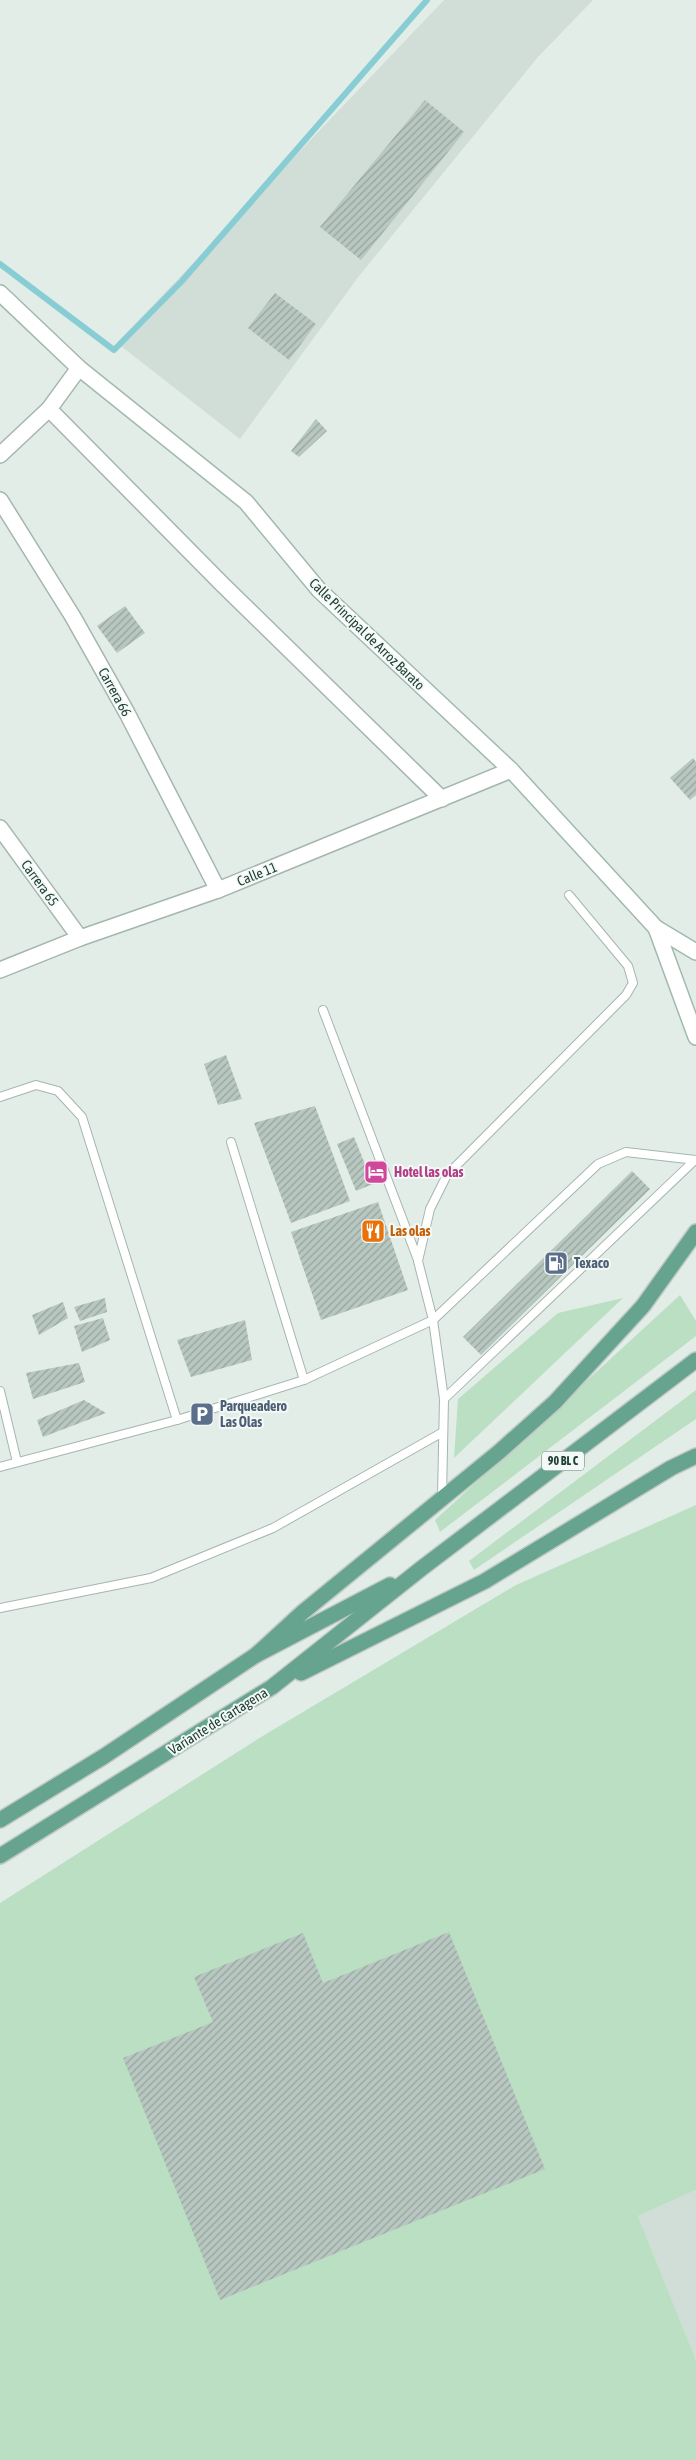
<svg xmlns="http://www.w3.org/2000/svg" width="696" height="2460" viewBox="0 0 696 2460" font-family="'Asap Condensed',sans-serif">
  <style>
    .built { fill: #d1ddd7 }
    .grass { fill: #bbdfc3 }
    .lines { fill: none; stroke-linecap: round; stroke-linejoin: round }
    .stream { stroke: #89cdd4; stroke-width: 6 }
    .building { fill: url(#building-hatch) }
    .lane-casing { stroke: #a5b5af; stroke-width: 10 }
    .street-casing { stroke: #a5b5af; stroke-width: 18 }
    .secondary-casing { stroke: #a1b9af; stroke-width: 18 }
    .primary-casing { stroke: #c1c9c6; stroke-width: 18 }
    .lane { stroke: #fff; stroke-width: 8 }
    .street { stroke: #fff; stroke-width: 15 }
    .secondary { stroke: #fff; stroke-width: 15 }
    .primary { stroke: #66a490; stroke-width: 15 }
    .labels { text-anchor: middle; stroke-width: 4; stroke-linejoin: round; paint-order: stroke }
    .shield { fill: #f3f9f6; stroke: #61776f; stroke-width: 1 }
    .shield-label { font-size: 12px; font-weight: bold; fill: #223f35 }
    .street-label { font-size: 14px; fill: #223f35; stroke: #f3f9f6 }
    .hotel-label { font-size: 14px; font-weight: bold; fill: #b23c85; stroke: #f3f9f6; text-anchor: start }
    .food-label { font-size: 14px; font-weight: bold; fill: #c56008; stroke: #f3f9f6; text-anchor: start }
    .service-label { font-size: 14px; font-weight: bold; fill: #4e5e75; stroke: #f3f9f6; text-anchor: start }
  </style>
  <defs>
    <pattern id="building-hatch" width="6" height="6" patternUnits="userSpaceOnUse" patternTransform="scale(1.25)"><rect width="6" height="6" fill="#b8c8c1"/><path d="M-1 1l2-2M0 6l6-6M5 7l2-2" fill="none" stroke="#95a49e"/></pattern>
  </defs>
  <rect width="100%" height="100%" fill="#e3ede8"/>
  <!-- built -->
  <g class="built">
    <path d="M444 0H593L538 57 359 276 240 439 117 343Z"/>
    <path d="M696 2190V2360L638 2216Z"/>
  </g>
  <!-- grass -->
  <g class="grass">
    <path d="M680 1295 696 1321V1336L440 1532 435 1520Z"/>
    <path d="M623 1298 454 1458 458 1399 558 1313Z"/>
    <path d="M696 1390V1419L474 1570 469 1561Z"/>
    <path d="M696 1505V2190L638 2216 696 2360V2460H0V1903L261 1737 516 1585Z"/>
  </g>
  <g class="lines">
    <!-- stream -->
    <path class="stream" d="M0 264 114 350 182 281 427 0"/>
  </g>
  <!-- building -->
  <g class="building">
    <path d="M425 100 464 132 361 260 320 227Z"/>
    <path d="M275 293 316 324 289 360 248 328Z"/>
    <path d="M316 419 327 431 299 457 291 451Z"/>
    <path d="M125 606 145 633 117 653 97 626Z"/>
    <path d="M693 758 696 762V795L690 800 670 778Z"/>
    <path d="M226 1055 242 1099 218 1105 204 1064Z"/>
    <path d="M315 1106 350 1201 291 1223 254 1123Z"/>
    <path d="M354 1137 373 1184 356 1191 337 1144Z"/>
    <path d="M632 1171 650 1189 481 1355 463 1337Z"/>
    <path d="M378 1202 408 1290 321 1320 291 1232Z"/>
    <path d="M105 1298 107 1312 80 1321 74 1307Z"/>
    <path d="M63 1302 68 1318 39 1335 32 1315Z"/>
    <path d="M103 1318 110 1340 82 1352 74 1326Z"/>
    <path d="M245 1320 252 1360 191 1377 177 1340Z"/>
    <path d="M79 1363 85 1382 33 1399 26 1373Z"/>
    <path d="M84 1400 106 1413 43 1437 37 1420Z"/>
    <path d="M449 1932 545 2169 220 2300 123 2058 213 2022 194 1977 303 1933 323 1983Z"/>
  </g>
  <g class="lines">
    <!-- lane casing -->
    <g class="lane-casing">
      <g id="lane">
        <path d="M323 1010 418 1260"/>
        <path d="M0 1097 36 1085 58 1091 82 1117 177 1420"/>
        <path d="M231 1142 304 1380"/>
        <path d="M0 1391 17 1462"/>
        <path d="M444 1399 695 1160"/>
        <path d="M0 1467 177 1420 304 1380 433 1320 598 1164 626 1152 696 1160"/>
        <path d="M442 1497 444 1399 433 1320 418 1261 430 1209 447 1175 626 995 633 983 628 966 569 895"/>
        <path d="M0 1608 151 1578 273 1528 443 1432"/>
      </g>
    </g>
    <!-- street casing -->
    <g class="street-casing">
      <g id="street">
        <path d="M49 409 223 585 442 799"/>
        <path d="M0 455 49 409 79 368"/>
        <path d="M0 500 73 617 127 713 218 890"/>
        <path d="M0 828 80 938"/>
        <path d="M0 970 80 938 218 890 511 770"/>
      </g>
    </g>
    <!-- secondary casing -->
    <g class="secondary-casing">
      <g id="secondary">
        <path d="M0 293 79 368 246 502 319 590 511 770 656 928 696 952"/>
        <path d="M656 928 696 1037"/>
      </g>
    </g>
    <!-- primary casing -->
    <g class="primary-casing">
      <g id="primary">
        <path d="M256 1655 303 1612 499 1452 555 1402 643 1306 696 1232"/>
        <path d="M301 1673 485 1581 671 1468 696 1456"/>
        <path d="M0 1820 103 1757 256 1655 390 1585"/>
        <path d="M0 1856 272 1687 422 1568 696 1360"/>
      </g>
    </g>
    <!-- lane -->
    <use href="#lane" class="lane"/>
    <!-- street -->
    <use href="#street" class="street"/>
    <!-- secondary -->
    <use href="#secondary" class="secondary"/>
    <!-- primary -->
    <use href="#primary" class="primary"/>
  </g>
  <!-- icons -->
  <defs>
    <g id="hotel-square" transform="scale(1.25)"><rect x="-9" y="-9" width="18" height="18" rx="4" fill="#d1479c" stroke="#f3f9f6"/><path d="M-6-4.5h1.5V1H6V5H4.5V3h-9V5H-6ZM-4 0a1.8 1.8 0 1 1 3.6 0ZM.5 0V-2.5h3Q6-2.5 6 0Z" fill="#fff"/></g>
    <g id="restaurant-square" transform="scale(1.25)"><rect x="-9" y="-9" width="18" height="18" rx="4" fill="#e8710a" stroke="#f3f9f6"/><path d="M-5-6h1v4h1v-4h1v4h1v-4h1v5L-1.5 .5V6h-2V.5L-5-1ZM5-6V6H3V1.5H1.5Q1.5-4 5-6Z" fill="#fff"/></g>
    <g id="fuel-square" transform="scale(1.25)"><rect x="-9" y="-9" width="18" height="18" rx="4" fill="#5c6f8a" stroke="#f3f9f6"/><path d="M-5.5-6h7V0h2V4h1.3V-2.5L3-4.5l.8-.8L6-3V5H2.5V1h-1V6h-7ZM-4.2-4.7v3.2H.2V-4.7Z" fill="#fff"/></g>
    <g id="parking-square" transform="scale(1.25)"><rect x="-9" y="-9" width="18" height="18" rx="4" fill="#5c6f8a" stroke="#f3f9f6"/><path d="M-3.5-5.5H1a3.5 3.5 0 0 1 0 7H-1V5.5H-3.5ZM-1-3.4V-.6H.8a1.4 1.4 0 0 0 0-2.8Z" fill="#fff"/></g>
  </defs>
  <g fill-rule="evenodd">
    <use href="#hotel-square" x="376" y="1172"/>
    <use href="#restaurant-square" x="373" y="1231"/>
    <use href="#fuel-square" x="556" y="1263"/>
    <use href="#parking-square" x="202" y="1414"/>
  </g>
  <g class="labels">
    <!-- shield labels -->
    <rect class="shield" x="542" y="1451.5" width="42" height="19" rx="4"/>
    <g class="shield-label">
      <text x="563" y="1465">90 BL C</text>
    </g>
    <!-- street labels -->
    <g class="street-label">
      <text transform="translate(367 634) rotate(44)" y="5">Calle Principal de Arroz Barato</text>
      <text transform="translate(115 692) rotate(61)" y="5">Carrera 66</text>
      <text transform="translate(257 874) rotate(-22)" y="5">Calle 11</text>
      <text transform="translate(40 883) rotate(54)" y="5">Carrera 65</text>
      <text transform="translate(218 1721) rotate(-32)" y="5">Variante de Cartagena</text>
    </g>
    <!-- hotel labels -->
    <g class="hotel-label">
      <text x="394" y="1177">Hotel las olas</text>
    </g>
    <!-- food labels -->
    <g class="food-label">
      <text x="390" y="1236">Las olas</text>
    </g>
    <!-- service labels -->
    <g class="service-label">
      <text x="574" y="1268">Texaco</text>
      <text x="220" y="1411">Parqueadero<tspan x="220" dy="16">Las Olas</tspan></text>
    </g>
  </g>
</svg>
